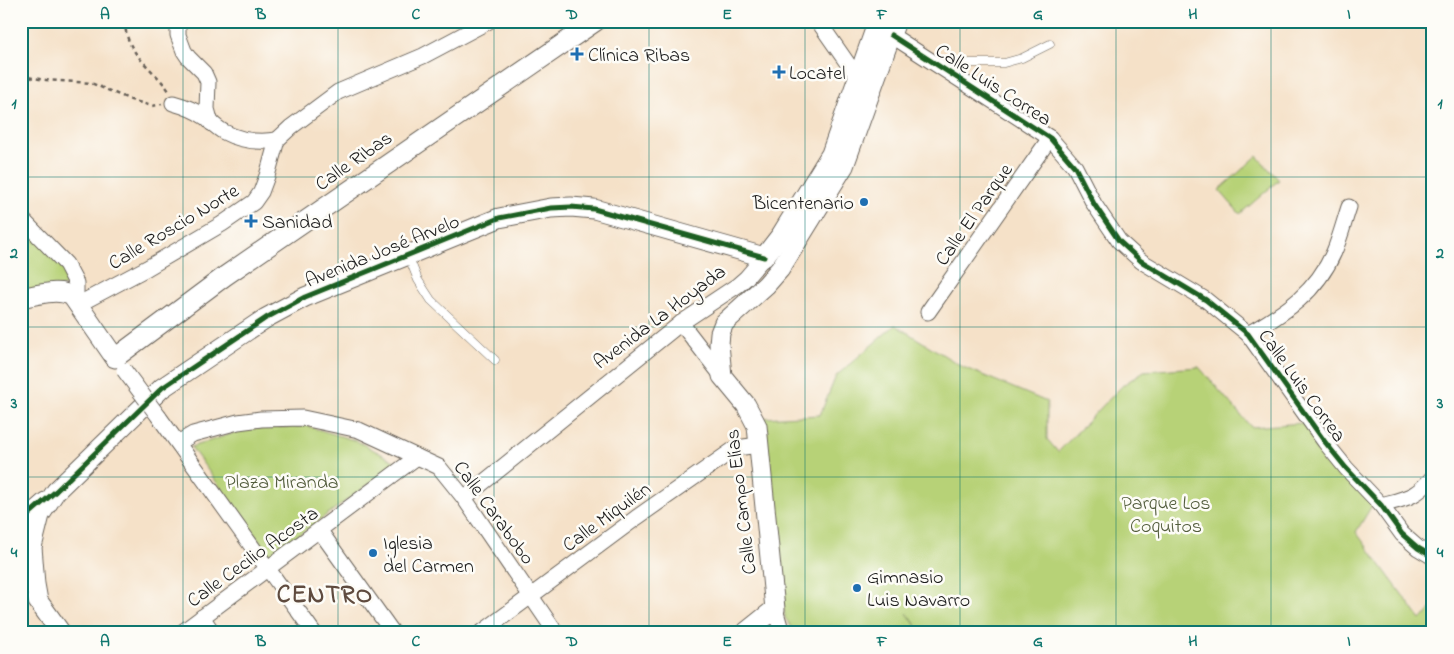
<svg xmlns="http://www.w3.org/2000/svg" width="1454" height="654" viewBox="0 0 1454 654" font-family="'Indie Flower',sans-serif">
  <style>
    .green { fill: #b7d277; stroke: #6a774a }
    .lines { fill: none; stroke-linecap: round; stroke-linejoin: round }
    .service-casing { stroke: #686158; stroke-width: 9 }
    .minor-casing { stroke: #686158; stroke-width: 17 }
    .tertiary-casing { stroke: #686158; stroke-width: 21 }
    .path { stroke: #686158; stroke-width: 2.5; stroke-dasharray: 4 4; stroke-linecap: butt }
    .service { stroke: #fff; stroke-width: 8 }
    .minor { stroke: #fff; stroke-width: 15 }
    .tertiary { stroke: #fff; stroke-width: 19 }
    .minor-bridge-casing { stroke: #686158; stroke-width: 17; stroke-linecap: butt }
    .minor-bridge { stroke: #fff; stroke-width: 15 }
    .cycleway-casing { stroke: #fdfcf7; stroke-width: 8 }
    .cycleway { stroke: #1b5e20; stroke-width: 5 }
    .grid { fill: none; stroke: #0f766e; stroke-width: 1; stroke-opacity: 0.55 }
    .poi-dot { fill: #1f6fb2; stroke: #fdfcf7; stroke-width: 2 }
    .labels { text-anchor: middle; stroke-width: 5; stroke-linejoin: round; paint-order: stroke }
    .poi-label { font-size: 20px; fill: #1c1c1c; stroke: #fdfcf7; text-anchor: start }
    .street-label { font-size: 20px; fill: #1c1c1c; stroke: #fdfcf7 }
    .park-label { font-size: 20px; fill: #525c3c; stroke: #fdfcf7 }
    .district-label { font-size: 25px; font-weight: bold; letter-spacing: 1px; fill: #5f4b3f; stroke: #fdfcf7 }
    .neatline { fill: none; stroke: #0f766e; stroke-width: 2 }
    .grid-label { font-size: 16px; text-anchor: middle; font-weight: bold; fill: #0f766e }
  </style>
  <rect width="100%" height="100%" fill="#fdfcf7"/>
  <filter id="ink" filterUnits="userSpaceOnUse"><feTurbulence type="fractalNoise" baseFrequency=".02" numOctaves="2"/><feDisplacementMap in="SourceGraphic" scale="10" xChannelSelector="R" yChannelSelector="G"/><feConvolveMatrix kernelMatrix="1 2 1 2 8 2 1 2 1" color-interpolation-filters="sRGB"/></filter>
  <filter id="wash" filterUnits="userSpaceOnUse"><feTurbulence type="fractalNoise" baseFrequency=".0096" numOctaves="4" result="noise"/><feDisplacementMap in="SourceGraphic" scale="20" xChannelSelector="R" yChannelSelector="G"/><feGaussianBlur stdDeviation="1.12" result="paint"/><feColorMatrix in="noise" values="0 0 0 0 0 0 0 0 0 0 0 0 0 0 0 0 0 1.4 0 .05"/><feComposite in="paint" operator="in"/></filter>
  <g filter="url(#wash)">
    <rect width="100%" height="100%" fill="#f5e1c8"/>
    <!-- green -->
    <g class="green">
      <path d="M1257 156 1279 180 1240 214 1219 190Z"/>
      <path d="M21 218 76 283 21 298Z"/>
      <path d="M895 325 963 367 1047 402V439L1058 452 1123 385 1144 371 1199 367 1251 427 1303 423 1373 504 1356 532 1421 620 1433 607V633H922L907 613 921 633H796L785 618 762 418 820 415 836 376Z"/>
      <path d="M307 426 357 441 398 463 270 556 191 447 246 429Z"/>
    </g>
  </g>
  <g filter="url(#ink)">
    <g class="lines">
      <!-- service casing -->
      <g class="service-casing">
        <g id="service">
          <path d="M943 67 970 63H1004L1022 58 1050 44"/>
          <path d="M408 255 418 280 431 300 495 360"/>
        </g>
      </g>
      <!-- minor casing -->
      <g class="minor-casing">
        <g id="minor">
          <path d="M178 21V35L184 51 188 57 204 73 208 82 207 109 211 123"/>
          <path d="M818 21 848 64 858 76"/>
          <path d="M891 35 1050 138 1075 167 1094 204 1119 241 1141 261 1206 300 1248 334 1325 442 1346 468 1381 505 1402 534 1418 548 1433 557"/>
          <path d="M173 103C184 106 195 110 205 117 211 122 217 128 224 132 241 141 258 143 277 140"/>
          <path d="M21 218 66 264 76 283V300"/>
          <path d="M79 304 147 268 222 224 254 202 261 192 267 176 277 140 291 127 338 92 423 56 489 21"/>
          <path d="M928 312 1050 138"/>
          <path d="M681 323 722 376"/>
          <path d="M1248 334C1286 312 1316 293 1334 252 1340 238 1344 222 1349 207"/>
          <path d="M159 417 314 633"/>
          <path d="M178 443 193 434 238 422 261 419 303 418 359 430 439 467 464 498 556 633"/>
          <path d="M464 498 681 323 738 285 746 278 764 257"/>
          <path d="M1381 505C1407 498 1415 498 1433 477"/>
          <path d="M21 521 45 500"/>
          <path d="M320 531 393 633"/>
          <path d="M775 609 782 633"/>
          <path d="M202 617 213 633"/>
          <path d="M181 633 417 457"/>
          <path d="M481 633 636 518 736 448 759 445"/>
        </g>
      </g>
      <!-- tertiary casing -->
      <g class="tertiary-casing">
        <g id="tertiary">
          <path d="M21 298C37 295 57 288 72 296L115 358 225 276 596 21"/>
          <path d="M61 633 38 601 35 584 32 547 40 515 56 491 162 388 266 318 305 297 499 218 551 208 571 207 594 209 764 257 781 235 831 154 878 21"/>
          <path d="M745 633 775 609 757 426 746 405 722 376 719 344 720 333 724 323 766 285 780 269 844 166 896 21"/>
        </g>
      </g>
      <!-- path -->
      <g class="path">
        <path d="M125 21C125 55 153 67 169 91"/>
        <path d="M21 76 46 80 91 83 131 100 152 106 162 104"/>
      </g>
      <!-- service -->
      <use href="#service" class="service"/>
      <!-- minor -->
      <use href="#minor" class="minor"/>
      <!-- tertiary -->
      <use href="#tertiary" class="tertiary"/>
      <!-- minor-bridge casing -->
      <g class="minor-bridge-casing">
        <path id="minor-bridge" d="M124 370 159 417"/>
      </g>
      <!-- minor-bridge -->
      <use href="#minor-bridge" class="minor-bridge"/>
      <!-- cycleway casing -->
      <g class="cycleway-casing">
        <g id="cycleway">
          <path d="M891 35 1050 138 1075 167 1094 204 1119 241 1141 261 1206 300 1248 334 1325 442 1346 468 1381 505 1402 534 1418 548 1433 557"/>
          <path d="M21 521 56 491 162 388 266 318 305 297 499 218 551 208 571 207 594 209 764 257"/>
        </g>
      </g>
      <!-- cycleway -->
      <use href="#cycleway" class="cycleway"/>
    </g>
  </g>
  <!-- grid -->
  <path class="grid" d="M183 21V633M338 21V633M494 21V633M649 21V633M805 21V633M960 21V633M1116 21V633M1271 21V633M21 177H1433M21 327H1433M21 477H1433"/>
  <!-- markers -->
  <g class="poi-dot">
    <path d="M574.5 46.5h5v5h5v5h-5v5h-5v-5h-5v-5h5z"/>
    <path d="M776.5 64.5h5v5h5v5h-5v5h-5v-5h-5v-5h5z"/>
    <circle cx="864" cy="202" r="5"/>
    <path d="M248.5 213.5h5v5h5v5h-5v5h-5v-5h-5v-5h5z"/>
    <circle cx="373" cy="553" r="5"/>
    <circle cx="857" cy="588" r="5"/>
  </g>
  <g class="labels">
    <!-- poi labels -->
    <g class="poi-label">
      <text x="588" y="61">Clínica Ribas</text>
      <text x="789" y="79">Locatel</text>
      <text x="854" y="209" text-anchor="end">Bicentenario</text>
      <text x="262" y="228">Sanidad</text>
      <text x="383" y="549">Iglesia<tspan x="383" dy="23">del Carmen</tspan></text>
      <text x="867" y="583">Gimnasio<tspan x="867" dy="23">Luis Navarro</tspan></text>
    </g>
    <!-- street labels -->
    <g class="street-label">
      <text transform="translate(994 84) rotate(33)" y="7">Calle Luis Correa</text>
      <text transform="translate(353 160) rotate(-35)" y="7">Calle Ribas</text>
      <text transform="translate(973 214) rotate(-55)" y="7">Calle El Parque</text>
      <text transform="translate(173 226) rotate(-31)" y="7">Calle Roscio Norte</text>
      <text transform="translate(382 250) rotate(-22)" y="7">Avenida José Arvelo</text>
      <text transform="translate(659 316) rotate(-37)" y="7">Avenida La Hoyada</text>
      <text transform="translate(1303 385) rotate(54)" y="7">Calle Luis Correa</text>
      <text transform="translate(740 502) rotate(-97)" y="7">Calle Campo Elías</text>
      <text transform="translate(495 512) rotate(54)" y="7">Calle Carabobo</text>
      <text transform="translate(606 516) rotate(-36)" y="7">Calle Miquilén</text>
      <text transform="translate(252 556) rotate(-36)" y="7">Calle Cecilio Acosta</text>
    </g>
    <!-- park labels -->
    <g class="park-label">
      <text x="282" y="488">Plaza Miranda</text>
      <text x="1166" y="509">Parque Los<tspan x="1166" dy="23">Coquitos</tspan></text>
    </g>
    <!-- district labels -->
    <g class="district-label">
      <text x="325" y="602">CENTRO</text>
    </g>
  </g>
  <!-- margin -->
  <rect width="1454" height="654" fill="none" stroke="#fdfcf7" stroke-width="55"/>
  <rect x="28" y="28" width="1398" height="598" class="neatline"/>
  <g class="grid-label">
    <text x="105" y="19">A</text>
    <text x="261" y="19">B</text>
    <text x="416" y="19">C</text>
    <text x="572" y="19">D</text>
    <text x="727" y="19">E</text>
    <text x="882" y="19">F</text>
    <text x="1038" y="19">G</text>
    <text x="1193" y="19">H</text>
    <text x="1349" y="19">I</text>
    <text x="14" y="108">1</text>
    <text x="1440" y="108">1</text>
    <text x="14" y="258">2</text>
    <text x="1440" y="258">2</text>
    <text x="14" y="408">3</text>
    <text x="1440" y="408">3</text>
    <text x="14" y="557">4</text>
    <text x="1440" y="557">4</text>
    <text x="105" y="646">A</text>
    <text x="261" y="646">B</text>
    <text x="416" y="646">C</text>
    <text x="572" y="646">D</text>
    <text x="727" y="646">E</text>
    <text x="882" y="646">F</text>
    <text x="1038" y="646">G</text>
    <text x="1193" y="646">H</text>
    <text x="1349" y="646">I</text>
  </g>
</svg>
